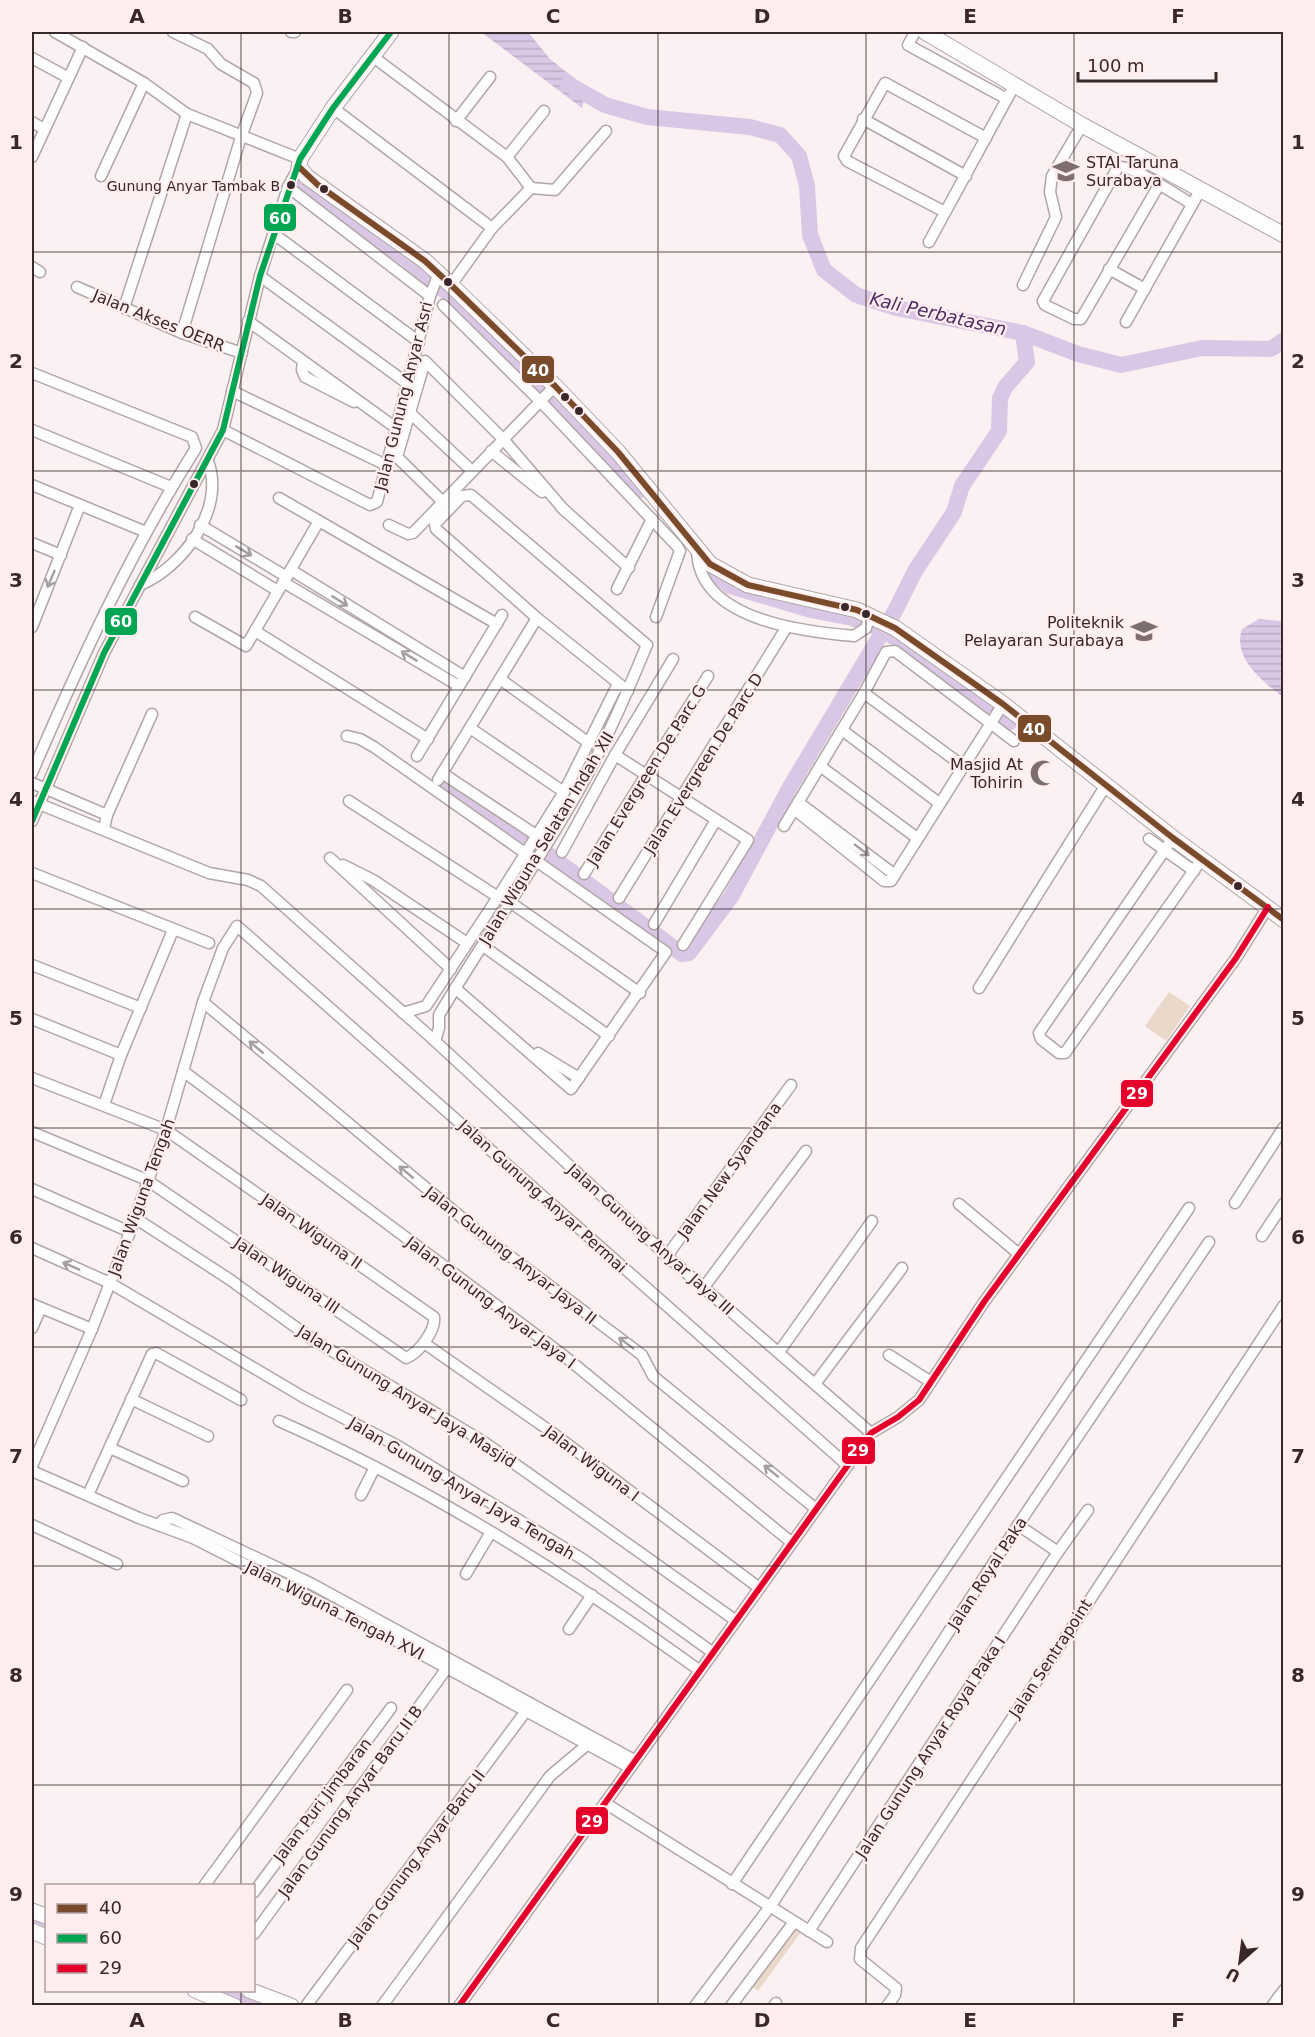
<svg xmlns="http://www.w3.org/2000/svg" width="1315" height="2037" viewBox="0 0 1315 2037" font-family="'DejaVu Sans',sans-serif">
  <style>
    .green { fill: #ead9ca }
    .water { fill: url(#water-rules) }
    .lines { fill: none; stroke-linecap: round; stroke-linejoin: round }
    .river { stroke: #dac7e5; stroke-width: 16 }
    .street-casing { stroke: #b1a6a7; stroke-width: 13 }
    .secondary-casing { stroke: #b1a6a7; stroke-width: 17 }
    .street { stroke: #fefdfd; stroke-width: 10 }
    .secondary { stroke: #fefdfd; stroke-width: 15 }
    .bus-1-casing { stroke: #ffedef; stroke-width: 10 }
    .bus-2-casing { stroke: #ffedef; stroke-width: 10 }
    .bus-3-casing { stroke: #ffedef; stroke-width: 10 }
    .bus-1 { stroke: #7a4b2a; stroke-width: 6 }
    .bus-2 { stroke: #00a651; stroke-width: 6 }
    .bus-3 { stroke: #e4002b; stroke-width: 6 }
    .oneway { stroke: #a59d9e }
    .grid { fill: none; stroke: #39282a; stroke-width: 1.5; stroke-opacity: 0.55 }
    .bus-dot { fill: #39282a; stroke: #ffedef; stroke-width: 2 }
    .labels { text-anchor: middle; stroke-width: 4.5; stroke-linejoin: round; paint-order: stroke }
    .bus-label { font-size: 14px; fill: #39282a; stroke: #ffedef; text-anchor: end }
    .poi-label { font-size: 16px; fill: #39282a; stroke: #ffedef; text-anchor: end }
    .street-label { font-size: 16px; fill: #39282a; stroke: #ffedef }
    .water-label { font-size: 18px; font-style: italic; fill: #4c2d62; stroke: #ffedef }
    .line-badge { stroke: #ffedef; stroke-width: 2 }
    .badge-label { font-size: 16px; text-anchor: middle; font-weight: bold; fill: #fff }
    .neatline { fill: none; stroke: #39282a; stroke-width: 2 }
    .grid-label { font-size: 20px; text-anchor: middle; font-weight: bold; fill: #39282a }
  </style>
  <defs>
    <pattern id="water-rules" width="6" height="5" patternUnits="userSpaceOnUse" patternTransform="scale(1.5)"><rect width="6" height="5" fill="#dac7e5"/><path d="M0 2.5h6" fill="none" stroke="#bcabc5"/></pattern>
  </defs>
  <rect width="100%" height="100%" fill="#fbf1f2"/>
  <!-- green -->
  <g class="green">
    <path d="M1169 992 1190 1006 1166 1041 1145 1026Z"/>
    <path d="M796 1928 801 1932 758 1991 753 1987Z"/>
  </g>
  <!-- water -->
  <g class="water">
    <path d="M481 32H528L550 59 587 88 582 108Z"/>
    <path d="M1259 619 1282 621 1283 619V697C1263 682 1232 658 1242 629Z"/>
  </g>
  <g class="lines">
    <!-- river -->
    <g class="river">
      <path d="M568 84 605 105 647 117 750 127 780 135 799 156 807 186 810 235 824 270 856 295 896 308 1023 333 1078 354 1121 365 1202 348 1271 349 1284 340"/>
      <path d="M295 182 405 258 444 290 557 402 640 490"/>
      <path d="M705 564 730 586 811 610 852 618 884 630 1010 722"/>
      <path d="M445 786 549 855 682 954 689 953 731 897 790 787 895 611 915 571 954 512 962 486 999 431 1000 398 1006 386 1027 362 1023 333"/>
      <path d="M32 1921 46 1926"/>
      <path d="M218 1990 259 2006"/>
    </g>
    <!-- street casing -->
    <g class="street-casing">
      <g id="street">
        <path d="M55 32 144 83 187 114 300 159"/>
        <path d="M173 32 208 49 221 64 254 83 257 93 241 137 182 333"/>
        <path d="M291 32H295"/>
        <path d="M915 32 908 45 1007 99"/>
        <path d="M372 56 507 157 531 188"/>
        <path d="M32 58 67 77"/>
        <path d="M333 108 492 228"/>
        <path d="M863 119 966 176"/>
        <path d="M456 121 490 77"/>
        <path d="M32 122 44 129"/>
        <path d="M32 157 83 47"/>
        <path d="M507 157 544 111"/>
        <path d="M101 176 144 83"/>
        <path d="M1159 185 1081 319H1074L1045 305 1043 301 1118 167C1128 163 1180 197 1192 204"/>
        <path d="M945 212 847 161 844 156 885 83 986 138"/>
        <path d="M274 234 419 342"/>
        <path d="M929 242 1014 86"/>
        <path d="M32 267 40 272"/>
        <path d="M1109 269 1145 289"/>
        <path d="M260 276 408 384"/>
        <path d="M451 285 492 228 531 188 555 190 606 131"/>
        <path d="M1023 285 1056 217 1050 192 1052 176 1082 125"/>
        <path d="M77 287 182 333 242 353"/>
        <path d="M430 296 439 273"/>
        <path d="M443 305 544 405 677 546 680 551 656 617"/>
        <path d="M124 308 187 114"/>
        <path d="M248 321 396 428"/>
        <path d="M1126 322 1201 189"/>
        <path d="M303 361 302 370 305 377 354 402"/>
        <path d="M32 373 192 437 196 448C131 551 80 661 32 773"/>
        <path d="M232 391 386 465"/>
        <path d="M409 412 471 470"/>
        <path d="M32 430 171 487"/>
        <path d="M223 430 370 505 377 502 430 296 288 187"/>
        <path d="M491 451 542 492"/>
        <path d="M32 485 146 532"/>
        <path d="M443 502 397 457 425 361 503 439 565 511"/>
        <path d="M561 507 629 568"/>
        <path d="M319 521 497 624"/>
        <path d="M200 525 287 577"/>
        <path d="M389 525 408 534 413 533 555 386"/>
        <path d="M192 539 278 591"/>
        <path d="M32 543 61 555"/>
        <path d="M697 550C698 620 801 631 854 636L866 628 870 615"/>
        <path d="M291 570 465 677"/>
        <path d="M283 582 459 686"/>
        <path d="M140 585C183 567 226 509 208 461"/>
        <path d="M617 589 652 519"/>
        <path d="M195 617 246 646 319 521 279 498"/>
        <path d="M32 627 80 505"/>
        <path d="M255 631 428 739"/>
        <path d="M500 679 589 743"/>
        <path d="M864 693 963 766"/>
        <path d="M470 728 564 792"/>
        <path d="M842 730 939 803"/>
        <path d="M347 736 360 739 374 747 666 952 571 1089 455 988"/>
        <path d="M615 755 748 840 683 945"/>
        <path d="M417 756 502 615"/>
        <path d="M820 766 917 838"/>
        <path d="M442 773 542 839"/>
        <path d="M438 780 537 618"/>
        <path d="M32 783 107 815"/>
        <path d="M32 801 209 873 248 880 261 886 435 1041 667 1256 871 1433"/>
        <path d="M349 801 498 897"/>
        <path d="M798 802 895 875"/>
        <path d="M794 809 884 881H891L1003 704"/>
        <path d="M32 821 104 653 223 430 260 276 288 187 299 167"/>
        <path d="M784 826 864 693 886 652 895 651 1014 741"/>
        <path d="M104 829 107 815 152 714"/>
        <path d="M1173 838 1039 1033 1041 1039 1059 1053H1065L1202 859"/>
        <path d="M1149 839 1194 871"/>
        <path d="M562 852 615 755 673 659"/>
        <path d="M330 858 451 969"/>
        <path d="M343 865 373 880 467 943"/>
        <path d="M32 873 209 943"/>
        <path d="M584 874 708 676"/>
        <path d="M619 898 786 628"/>
        <path d="M510 902 640 993"/>
        <path d="M654 924 716 820"/>
        <path d="M483 946 609 1036"/>
        <path d="M32 965 141 1008"/>
        <path d="M979 988 1106 785"/>
        <path d="M203 1002 486 1238 642 1355 653 1376 816 1509"/>
        <path d="M403 1013 426 1006 498 897 564 792 618 684"/>
        <path d="M32 1019 121 1055"/>
        <path d="M435 1041 439 1028V1015C486 936 540 861 584 781 608 737 627 693 646 647L647 645 471 495 462 496 435 524 436 529 537 618 628 691"/>
        <path d="M538 1053 579 1078"/>
        <path d="M183 1071 563 1355 791 1542"/>
        <path d="M32 1078 166 1130 434 1317C436 1330 419 1353 406 1358L147 1180 32 1132"/>
        <path d="M104 1105 121 1055 173 930"/>
        <path d="M32 1189 130 1232"/>
        <path d="M1235 1203 1284 1127"/>
        <path d="M959 1204 1019 1254"/>
        <path d="M135 1218 229 1279 312 1339 484 1442 735 1620"/>
        <path d="M1262 1236 1284 1203"/>
        <path d="M32 1248 110 1283 303 1397 398 1446 584 1560 712 1652"/>
        <path d="M667 1256 791 1085"/>
        <path d="M704 1287 806 1151"/>
        <path d="M32 1304 92 1329"/>
        <path d="M32 1328 41 1308"/>
        <path d="M424 1343 550 1431 758 1587"/>
        <path d="M779 1352 872 1221"/>
        <path d="M889 1355 931 1382"/>
        <path d="M815 1384 902 1268"/>
        <path d="M131 1399 208 1436"/>
        <path d="M279 1421C429 1487 567 1575 699 1670"/>
        <path d="M110 1448 183 1481"/>
        <path d="M32 1466 92 1329 130 1232 166 1130 203 1002 223 948 237 926 847 1465"/>
        <path d="M32 1471 139 1518 193 1538 412 1649 629 1767"/>
        <path d="M88 1495 152 1354 156 1353 241 1400"/>
        <path d="M361 1495 375 1467"/>
        <path d="M32 1525 117 1564"/>
        <path d="M158 1525 163 1520 172 1518 310 1583 634 1760"/>
        <path d="M1018 1525 1058 1552"/>
        <path d="M466 1574 491 1532"/>
        <path d="M569 1629 592 1595"/>
        <path d="M605 1803 827 1942"/>
        <path d="M732 1884 1189 1208"/>
        <path d="M204 1886 347 1690"/>
        <path d="M254 1892 391 1708"/>
        <path d="M809 1931 1058 1552 1088 1510"/>
        <path d="M254 1934 447 1668"/>
        <path d="M306 2006 526 1711"/>
        <path d="M382 2006 550 1776 588 1744"/>
        <path d="M459 2006 871 1433 898 1417 919 1400 984 1302 1236 958 1268 907"/>
        <path d="M695 2006 772 1904 1018 1525 1209 1242"/>
        <path d="M731 2006 794 1922"/>
        <path d="M774 2006 776 2003"/>
        <path d="M887 2006 895 1995 896 1988 860 1959 861 1948 1284 1305"/>
        <path d="M1272 2006 1284 1990"/>
      </g>
    </g>
    <!-- secondary casing -->
    <g class="secondary-casing">
      <g id="secondary">
        <path d="M391 32 333 108 300 159 299 167 307 177 425 261 451 285 555 386 618 452 710 564 748 585 857 610 895 628 1003 704 1173 838 1284 920"/>
        <path d="M925 32 1082 125 1284 235"/>
        <path d="M32 1911 46 1916"/>
        <path d="M32 1931 46 1937"/>
        <path d="M195 1990 234 2006"/>
        <path d="M249 1990 291 2006"/>
      </g>
    </g>
    <!-- street -->
    <use href="#street" class="street"/>
    <!-- secondary -->
    <use href="#secondary" class="secondary"/>
    <!-- bus-1 casing -->
    <g class="bus-1-casing">
      <path id="bus-1" d="M299 167 318 185 425 261 451 285 555 386 618 452 710 564 748 585 857 610 895 628 1003 704 1173 838 1284 920"/>
    </g>
    <!-- bus-2 casing -->
    <g class="bus-2-casing">
      <path id="bus-2" d="M32 821 104 653 223 430 260 276 300 159 333 108 391 32"/>
    </g>
    <!-- bus-3 casing -->
    <g class="bus-3-casing">
      <path id="bus-3" d="M459 2006 871 1433 898 1417 919 1400 984 1302 1236 958 1268 907"/>
    </g>
    <!-- bus-1 -->
    <use href="#bus-1" class="bus-1"/>
    <!-- bus-2 -->
    <use href="#bus-2" class="bus-2"/>
    <!-- bus-3 -->
    <use href="#bus-3" class="bus-3"/>
  </g>
  <!-- one-way arrows -->
  <defs><path id="oneway-shaft" d="M-6 0H5M1.5-3L5.5 0L1.5 3" fill="none" stroke-width="1.6" stroke-linecap="round" stroke-linejoin="round" transform="scale(1.5)"/></defs>
  <g class="oneway">
    <use href="#oneway-shaft" transform="translate(244 551) rotate(31)"/>
    <use href="#oneway-shaft" transform="translate(51 579) rotate(113)"/>
    <use href="#oneway-shaft" transform="translate(340 601) rotate(32)"/>
    <use href="#oneway-shaft" transform="translate(409 656) rotate(-149)"/>
    <use href="#oneway-shaft" transform="translate(862 850) rotate(37)"/>
    <use href="#oneway-shaft" transform="translate(256 1047) rotate(-140)"/>
    <use href="#oneway-shaft" transform="translate(406 1172) rotate(-140)"/>
    <use href="#oneway-shaft" transform="translate(71 1266) rotate(-156)"/>
    <use href="#oneway-shaft" transform="translate(626 1343) rotate(-143)"/>
    <use href="#oneway-shaft" transform="translate(771 1471) rotate(-141)"/>
  </g>
  <!-- grid -->
  <path class="grid" d="M241 32V1886M449 32V2006M658 32V2006M866 32V2006M1074 32V2006M32 252H1284M32 471H1284M32 690H1284M32 909H1284M32 1128H1284M32 1347H1284M32 1566H1284M32 1785H1284M241 1990V2006"/>
  <!-- icons -->
  <defs>
    <g id="university-bare" transform="scale(2.07)"><path d="M0-5L7-2L0 1L-7-2ZM-4 1L0 2.5L4 1V4Q0 6-4 4Z" fill="#7d6e70" stroke="#ffedef" stroke-width="2.5" paint-order="stroke"/></g>
    <g id="mosque-bare" transform="scale(2.07)"><path d="M3.5-4.9A6 6 0 1 0 3.5 4.9A5 5 0 1 1 3.5-4.9Z" fill="#7d6e70" stroke="#ffedef" stroke-width="2.5" paint-order="stroke"/></g>
  </defs>
  <g fill-rule="evenodd">
    <use href="#university-bare" x="1066" y="171"/>
    <use href="#university-bare" x="1144" y="631"/>
    <use href="#mosque-bare" x="1043" y="773"/>
  </g>
  <!-- markers -->
  <g class="bus-dot">
    <circle cx="291" cy="185" r="5"/>
    <circle cx="324" cy="189" r="5"/>
    <circle cx="448" cy="282" r="5"/>
    <circle cx="565" cy="397" r="5"/>
    <circle cx="579" cy="411" r="5"/>
    <circle cx="194" cy="484" r="5"/>
    <circle cx="845" cy="607" r="5"/>
    <circle cx="866" cy="614" r="5"/>
    <circle cx="1238" cy="886" r="5"/>
  </g>
  <g class="labels">
    <!-- bus labels -->
    <g class="bus-label">
      <text x="280" y="191">Gunung Anyar Tambak B</text>
    </g>
    <!-- poi labels -->
    <g class="poi-label">
      <text x="1086" y="168" text-anchor="start">STAI Taruna<tspan x="1086" dy="18">Surabaya</tspan></text>
      <text x="1124" y="628">Politeknik<tspan x="1124" dy="18">Pelayaran Surabaya</tspan></text>
      <text x="1023" y="770">Masjid At<tspan x="1023" dy="18">Tohirin</tspan></text>
    </g>
    <!-- street labels -->
    <g class="street-label">
      <text transform="translate(159 320) rotate(22)" y="6">Jalan Akses OERR</text>
      <text transform="translate(403 396) rotate(-76)" y="6">Jalan Gunung Anyar Asri</text>
      <text transform="translate(703 763) rotate(-58)" y="6">Jalan Evergreen De Parc D</text>
      <text transform="translate(646 775) rotate(-58)" y="6">Jalan Evergreen De Parc G</text>
      <text transform="translate(546 838) rotate(-59)" y="6">Jalan Wiguna Selatan Indah XII</text>
      <text transform="translate(729 1170) rotate(-54)" y="6">Jalan New Syandana</text>
      <text transform="translate(543 1196) rotate(42)" y="6">Jalan Gunung Anyar Permai</text>
      <text transform="translate(141 1197) rotate(-70)" y="6">Jalan Wiguna Tengah</text>
      <text transform="translate(312 1231) rotate(35)" y="6">Jalan Wiguna II</text>
      <text transform="translate(651 1239) rotate(42)" y="6">Jalan Gunung Anyar Jaya III</text>
      <text transform="translate(511 1255) rotate(38)" y="6">Jalan Gunung Anyar Jaya II</text>
      <text transform="translate(287 1275) rotate(34)" y="6">Jalan Wiguna III</text>
      <text transform="translate(491 1302) rotate(37)" y="6">Jalan Gunung Anyar Jaya I</text>
      <text transform="translate(407 1396) rotate(32)" y="6">Jalan Gunung Anyar Jaya Masjid</text>
      <text transform="translate(592 1463) rotate(37)" y="6">Jalan Wiguna I</text>
      <text transform="translate(462 1488) rotate(31)" y="6">Jalan Gunung Anyar Jaya Tengah</text>
      <text transform="translate(987 1573) rotate(-57)" y="6">Jalan Royal Paka</text>
      <text transform="translate(335 1610) rotate(27)" y="6">Jalan Wiguna Tengah XVI</text>
      <text transform="translate(1050 1658) rotate(-57)" y="6">Jalan Sentrapoint</text>
      <text transform="translate(930 1747) rotate(-57)" y="6">Jalan Gunung Anyar Royal Paka I</text>
      <text transform="translate(322 1800) rotate(-53)" y="6">Jalan Puri Jimbaran</text>
      <text transform="translate(350 1801) rotate(-54)" y="6">Jalan Gunung Anyar Baru II B</text>
      <text transform="translate(416 1858) rotate(-53)" y="6">Jalan Gunung Anyar Baru II</text>
    </g>
    <!-- water labels -->
    <g class="water-label">
      <text transform="translate(938 314) rotate(13)" y="6">Kali Perbatasan</text>
    </g>
  </g>
  <g class="line-badge">
    <rect x="263" y="203" width="34" height="29" rx="6" fill="#00a651"/>
    <rect x="521" y="355" width="34" height="29" rx="6" fill="#7a4b2a"/>
    <rect x="104" y="607" width="34" height="29" rx="6" fill="#00a651"/>
    <rect x="1017" y="714" width="35" height="29" rx="6" fill="#7a4b2a"/>
    <rect x="1120" y="1079" width="34" height="29" rx="6" fill="#e4002b"/>
    <rect x="841" y="1436" width="35" height="29" rx="6" fill="#e4002b"/>
    <rect x="575" y="1806" width="34" height="29" rx="6" fill="#e4002b"/>
  </g>
  <g class="badge-label">
    <text x="280" y="224">60</text>
    <text x="538" y="376">40</text>
    <text x="121" y="627">60</text>
    <text x="1034" y="735">40</text>
    <text x="1137" y="1099">29</text>
    <text x="858" y="1456">29</text>
    <text x="592" y="1827">29</text>
  </g>
  <!-- border -->
  <rect width="1315" height="2037" fill="none" stroke="#ffedef" stroke-width="66"/>
  <!-- legend -->
  <rect x="45" y="1884" width="210" height="108" fill="#ffedef" stroke="#b09ea0" stroke-width="1.5"/>
  <rect x="57" y="1904" width="30" height="9" fill="#7a4b2a" stroke="#b09ea0" stroke-width="1.5"/>
  <text x="99" y="1914" font-size="18" fill="#39282a">40</text>
  <rect x="57" y="1934" width="30" height="9" fill="#00a651" stroke="#b09ea0" stroke-width="1.5"/>
  <text x="99" y="1944" font-size="18" fill="#39282a">60</text>
  <rect x="57" y="1964" width="30" height="9" fill="#e4002b" stroke="#b09ea0" stroke-width="1.5"/>
  <text x="99" y="1974" font-size="18" fill="#39282a">29</text>
  <!-- north arrow -->
  <g transform="translate(1240 1962) rotate(208)" stroke="#ffedef" stroke-width="4.5" paint-order="stroke">
  <path d="M0-4.5L10 22L0 15L-10 22Z" fill="#39282a"/>
  <text y="-9" font-size="16" font-weight="bold" text-anchor="middle" fill="#39282a">U</text>
  </g>
  <!-- scale -->
  <path d="M1078 72v9h138v-9" fill="none" stroke="#39282a" stroke-width="3"/>
  <text x="1087" y="72" font-size="18" fill="#39282a" stroke="#ffedef" stroke-width="4.5" paint-order="stroke">100 m</text>
  <rect x="33" y="33" width="1249" height="1971" class="neatline"/>
  <g class="grid-label">
    <text x="137" y="23">A</text>
    <text x="345" y="23">B</text>
    <text x="553" y="23">C</text>
    <text x="762" y="23">D</text>
    <text x="970" y="23">E</text>
    <text x="1178" y="23">F</text>
    <text x="16" y="149">1</text>
    <text x="1298" y="149">1</text>
    <text x="16" y="368">2</text>
    <text x="1298" y="368">2</text>
    <text x="16" y="587">3</text>
    <text x="1298" y="587">3</text>
    <text x="16" y="806">4</text>
    <text x="1298" y="806">4</text>
    <text x="16" y="1025">5</text>
    <text x="1298" y="1025">5</text>
    <text x="16" y="1244">6</text>
    <text x="1298" y="1244">6</text>
    <text x="16" y="1463">7</text>
    <text x="1298" y="1463">7</text>
    <text x="16" y="1682">8</text>
    <text x="1298" y="1682">8</text>
    <text x="16" y="1901">9</text>
    <text x="1298" y="1901">9</text>
    <text x="137" y="2027">A</text>
    <text x="345" y="2027">B</text>
    <text x="553" y="2027">C</text>
    <text x="762" y="2027">D</text>
    <text x="970" y="2027">E</text>
    <text x="1178" y="2027">F</text>
  </g>
</svg>
